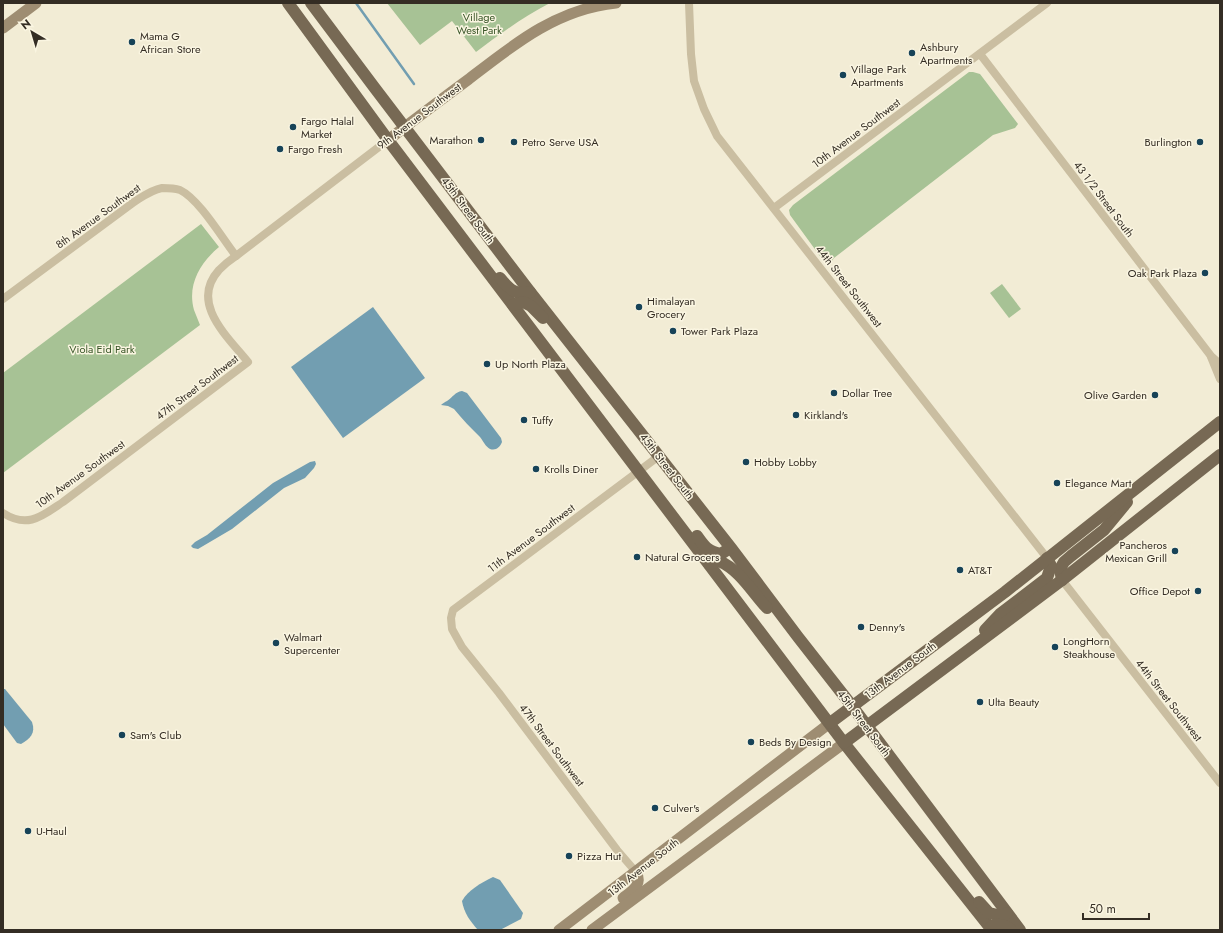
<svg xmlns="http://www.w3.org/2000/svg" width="1223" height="933" viewBox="0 0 1223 933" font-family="Jost,sans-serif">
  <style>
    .green { fill: #a7c295 }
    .water { fill: #729eb1 }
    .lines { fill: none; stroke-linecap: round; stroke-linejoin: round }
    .stream { stroke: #729eb1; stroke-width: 2.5 }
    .street { stroke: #cabea1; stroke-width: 8 }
    .secondary { stroke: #9e8d72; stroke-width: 11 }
    .primary { stroke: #776954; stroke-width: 12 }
    .poi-dot { fill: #174358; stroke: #faf5e1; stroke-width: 1.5 }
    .labels { text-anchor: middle; stroke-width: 3; stroke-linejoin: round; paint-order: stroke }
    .park-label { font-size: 11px; fill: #375426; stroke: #faf5e1 }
    .poi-label { font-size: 11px; fill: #342d24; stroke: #faf5e1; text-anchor: start }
    .street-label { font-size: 11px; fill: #342d24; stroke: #faf5e1 }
  </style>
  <rect width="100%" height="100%" fill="#f2ecd5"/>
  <!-- green -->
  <g class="green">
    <path d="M387 3H550C523 17 500 34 476 52L452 21 420 45Z"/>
    <path d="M969 72H973L980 74 1018 124 1015 128 993 135 834 258 831 262 825 263 790 215 789 210 793 205Z"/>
    <path d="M201 224 219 247C200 263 187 285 194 310 196 315 198 320 200 325L3 473V373Z"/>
    <path d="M1002 284 1021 309 1009 318 990 293Z"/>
  </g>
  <!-- water -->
  <g class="water">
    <path d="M373 307 425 378 343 438 291 367Z"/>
    <path d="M462 391 467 393 501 438 502 442C500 447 496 451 490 449 486 447 483 441 480 437 471 428 462 419 454 409L448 406 441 405C443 403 445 402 447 401 453 397 455 392 462 391Z"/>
    <path d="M315 461 316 464 314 468 305 478 284 488 232 529 198 549 193 548 191 546 195 542 207 535 273 483 310 462Z"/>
    <path d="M3 689H5L32 722C36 733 30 739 21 744L17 743 3 724Z"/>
    <path d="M493 877 500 880 523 913 521 919 500 930H478C470 921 464 913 462 901 468 890 481 883 493 877Z"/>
  </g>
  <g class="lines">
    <!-- stream -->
    <path class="stream" d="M356 3 414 84"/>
    <!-- street -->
    <g class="street">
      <path d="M689 3 691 54 694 81 704 109 717 136 1047 558"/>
      <path d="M980 54 1211 356 1220 364"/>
      <path d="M774 208 1047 3"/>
      <path d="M3 299 134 202C142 197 151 190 162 188 167 188 174 188 180 190 199 199 222 238 236 256"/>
      <path d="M1211 357 1220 379"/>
      <path d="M3 513C28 529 42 516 63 502L248 362C228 337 189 303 219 270 224 265 230 260 236 256L388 140"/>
      <path d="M1062 580 1220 783"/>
      <path d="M636 872 617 850 499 693 462 647 452 629 451 618 453 610 659 456"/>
    </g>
    <!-- secondary -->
    <g class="secondary">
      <path d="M3 28 36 3"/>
      <path d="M388 140C415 119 442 99 469 79 514 44 557 9 616 3"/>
      <path d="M623 898C632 891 643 885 636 872"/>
      <path d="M559 930 830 723"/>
      <path d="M592 930 844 743"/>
    </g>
    <!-- primary -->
    <g class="primary">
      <path d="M288 3 388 140 844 743 992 930"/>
      <path d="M311 3 374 87 530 292 731 548 798 637 852 706 1020 930"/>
      <path d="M500 278C509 289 516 296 530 292"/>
      <path d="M513 305 523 302 531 306 543 318"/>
      <path d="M697 536C704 546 708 552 721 554L730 548"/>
      <path d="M709 564 719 561C740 570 752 592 767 608"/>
      <path d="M1062 580 1060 569 1064 562 1071 556 1104 530 1127 502"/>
      <path d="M985 630 1000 614 1047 578 1051 566 1047 558"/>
      <path d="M830 723 1005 592 1220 422"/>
      <path d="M844 743 1062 580 1220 455"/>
      <path d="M979 902 989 913 1002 916 1007 913"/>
      <path d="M990 928 996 924 1005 926 1011 930"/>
    </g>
  </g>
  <!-- markers -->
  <g class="poi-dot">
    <circle cx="132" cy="42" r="4"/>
    <circle cx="912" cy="53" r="4"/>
    <circle cx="843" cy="75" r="4"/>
    <circle cx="293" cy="127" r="4"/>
    <circle cx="481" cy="140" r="4"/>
    <circle cx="514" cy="142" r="4"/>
    <circle cx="1200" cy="142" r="4"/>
    <circle cx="280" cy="149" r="4"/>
    <circle cx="1205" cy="273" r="4"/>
    <circle cx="639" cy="307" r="4"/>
    <circle cx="673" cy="331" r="4"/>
    <circle cx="487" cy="364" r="4"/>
    <circle cx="834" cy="393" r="4"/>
    <circle cx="1155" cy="395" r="4"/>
    <circle cx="796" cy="415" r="4"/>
    <circle cx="524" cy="420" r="4"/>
    <circle cx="746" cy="462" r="4"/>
    <circle cx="536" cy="469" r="4"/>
    <circle cx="1057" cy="483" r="4"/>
    <circle cx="1175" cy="551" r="4"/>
    <circle cx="637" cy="557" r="4"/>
    <circle cx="960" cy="570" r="4"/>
    <circle cx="1198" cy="591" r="4"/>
    <circle cx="861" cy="627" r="4"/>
    <circle cx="276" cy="643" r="4"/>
    <circle cx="1055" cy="647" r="4"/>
    <circle cx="980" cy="702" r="4"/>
    <circle cx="122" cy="735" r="4"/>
    <circle cx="751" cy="742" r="4"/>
    <circle cx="655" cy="808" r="4"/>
    <circle cx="28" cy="831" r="4"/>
    <circle cx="569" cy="856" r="4"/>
  </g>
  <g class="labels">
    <!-- park labels -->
    <g class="park-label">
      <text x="479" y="21">Village<tspan x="479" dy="13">West Park</tspan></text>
      <text x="102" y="353">Viola Eid Park</text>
    </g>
    <!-- poi labels -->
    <g class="poi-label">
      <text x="140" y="40">Mama G<tspan x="140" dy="13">African Store</tspan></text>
      <text x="920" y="51">Ashbury<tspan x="920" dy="13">Apartments</tspan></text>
      <text x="851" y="73">Village Park<tspan x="851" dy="13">Apartments</tspan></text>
      <text x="301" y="125">Fargo Halal<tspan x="301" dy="13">Market</tspan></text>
      <text x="473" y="144" text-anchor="end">Marathon</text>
      <text x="522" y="146">Petro Serve USA</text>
      <text x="1192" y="146" text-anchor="end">Burlington</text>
      <text x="288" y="153">Fargo Fresh</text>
      <text x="1197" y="277" text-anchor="end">Oak Park Plaza</text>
      <text x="647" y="305">Himalayan<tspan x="647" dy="13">Grocery</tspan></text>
      <text x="681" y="335">Tower Park Plaza</text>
      <text x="495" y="368">Up North Plaza</text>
      <text x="842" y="397">Dollar Tree</text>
      <text x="1147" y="399" text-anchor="end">Olive Garden</text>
      <text x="804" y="419">Kirkland's</text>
      <text x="532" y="424">Tuffy</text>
      <text x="754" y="466">Hobby Lobby</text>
      <text x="544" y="473">Krolls Diner</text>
      <text x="1065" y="487">Elegance Mart</text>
      <text x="1167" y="549" text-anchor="end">Pancheros<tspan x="1167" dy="13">Mexican Grill</tspan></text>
      <text x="645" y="561">Natural Grocers</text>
      <text x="968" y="574">AT&amp;T</text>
      <text x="1190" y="595" text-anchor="end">Office Depot</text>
      <text x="869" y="631">Denny's</text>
      <text x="284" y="641">Walmart<tspan x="284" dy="13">Supercenter</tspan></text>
      <text x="1063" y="645">LongHorn<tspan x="1063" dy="13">Steakhouse</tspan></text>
      <text x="988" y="706">Ulta Beauty</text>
      <text x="130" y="739">Sam's Club</text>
      <text x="759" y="746">Beds By Design</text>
      <text x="663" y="812">Culver's</text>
      <text x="36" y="835">U-Haul</text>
      <text x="577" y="860">Pizza Hut</text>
    </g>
    <!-- street labels -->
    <g class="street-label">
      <text transform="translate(419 116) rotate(-37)" y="4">9th Avenue Southwest</text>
      <text transform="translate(856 133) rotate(-37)" y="4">10th Avenue Southwest</text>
      <text transform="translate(1104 199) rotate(53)" y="4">43 1/2 Street South</text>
      <text transform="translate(468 210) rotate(53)" y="4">45th Street South</text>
      <text transform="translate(98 216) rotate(-36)" y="4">8th Avenue Southwest</text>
      <text transform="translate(849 286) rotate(52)" y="4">44th Street Southwest</text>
      <text transform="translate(197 387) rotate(-37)" y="4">47th Street Southwest</text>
      <text transform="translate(667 466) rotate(52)" y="4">45th Street South</text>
      <text transform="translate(80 474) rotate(-36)" y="4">10th Avenue Southwest</text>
      <text transform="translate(531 538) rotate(-37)" y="4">11th Avenue Southwest</text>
      <text transform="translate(900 670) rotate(-37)" y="4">13th Avenue South</text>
      <text transform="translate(1169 700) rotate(52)" y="4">44th Street Southwest</text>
      <text transform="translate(864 723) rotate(53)" y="4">45th Street South</text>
      <text transform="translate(552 745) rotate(53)" y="4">47th Street Southwest</text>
      <text transform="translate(643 867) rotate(-38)" y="4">13th Avenue South</text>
    </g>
  </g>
  <!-- border -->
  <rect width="1223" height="933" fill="none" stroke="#342d24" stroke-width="8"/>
  <!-- north arrow -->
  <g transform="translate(32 32) rotate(322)" stroke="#faf5e1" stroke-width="3" paint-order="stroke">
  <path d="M0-3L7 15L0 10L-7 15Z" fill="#342d24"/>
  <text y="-6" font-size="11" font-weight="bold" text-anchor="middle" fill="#342d24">N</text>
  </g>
  <!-- scale -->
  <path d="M1083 913v6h66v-6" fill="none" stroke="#342d24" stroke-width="2"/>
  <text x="1089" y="913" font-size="12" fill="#342d24" stroke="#faf5e1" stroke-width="3" paint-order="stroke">50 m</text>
</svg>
